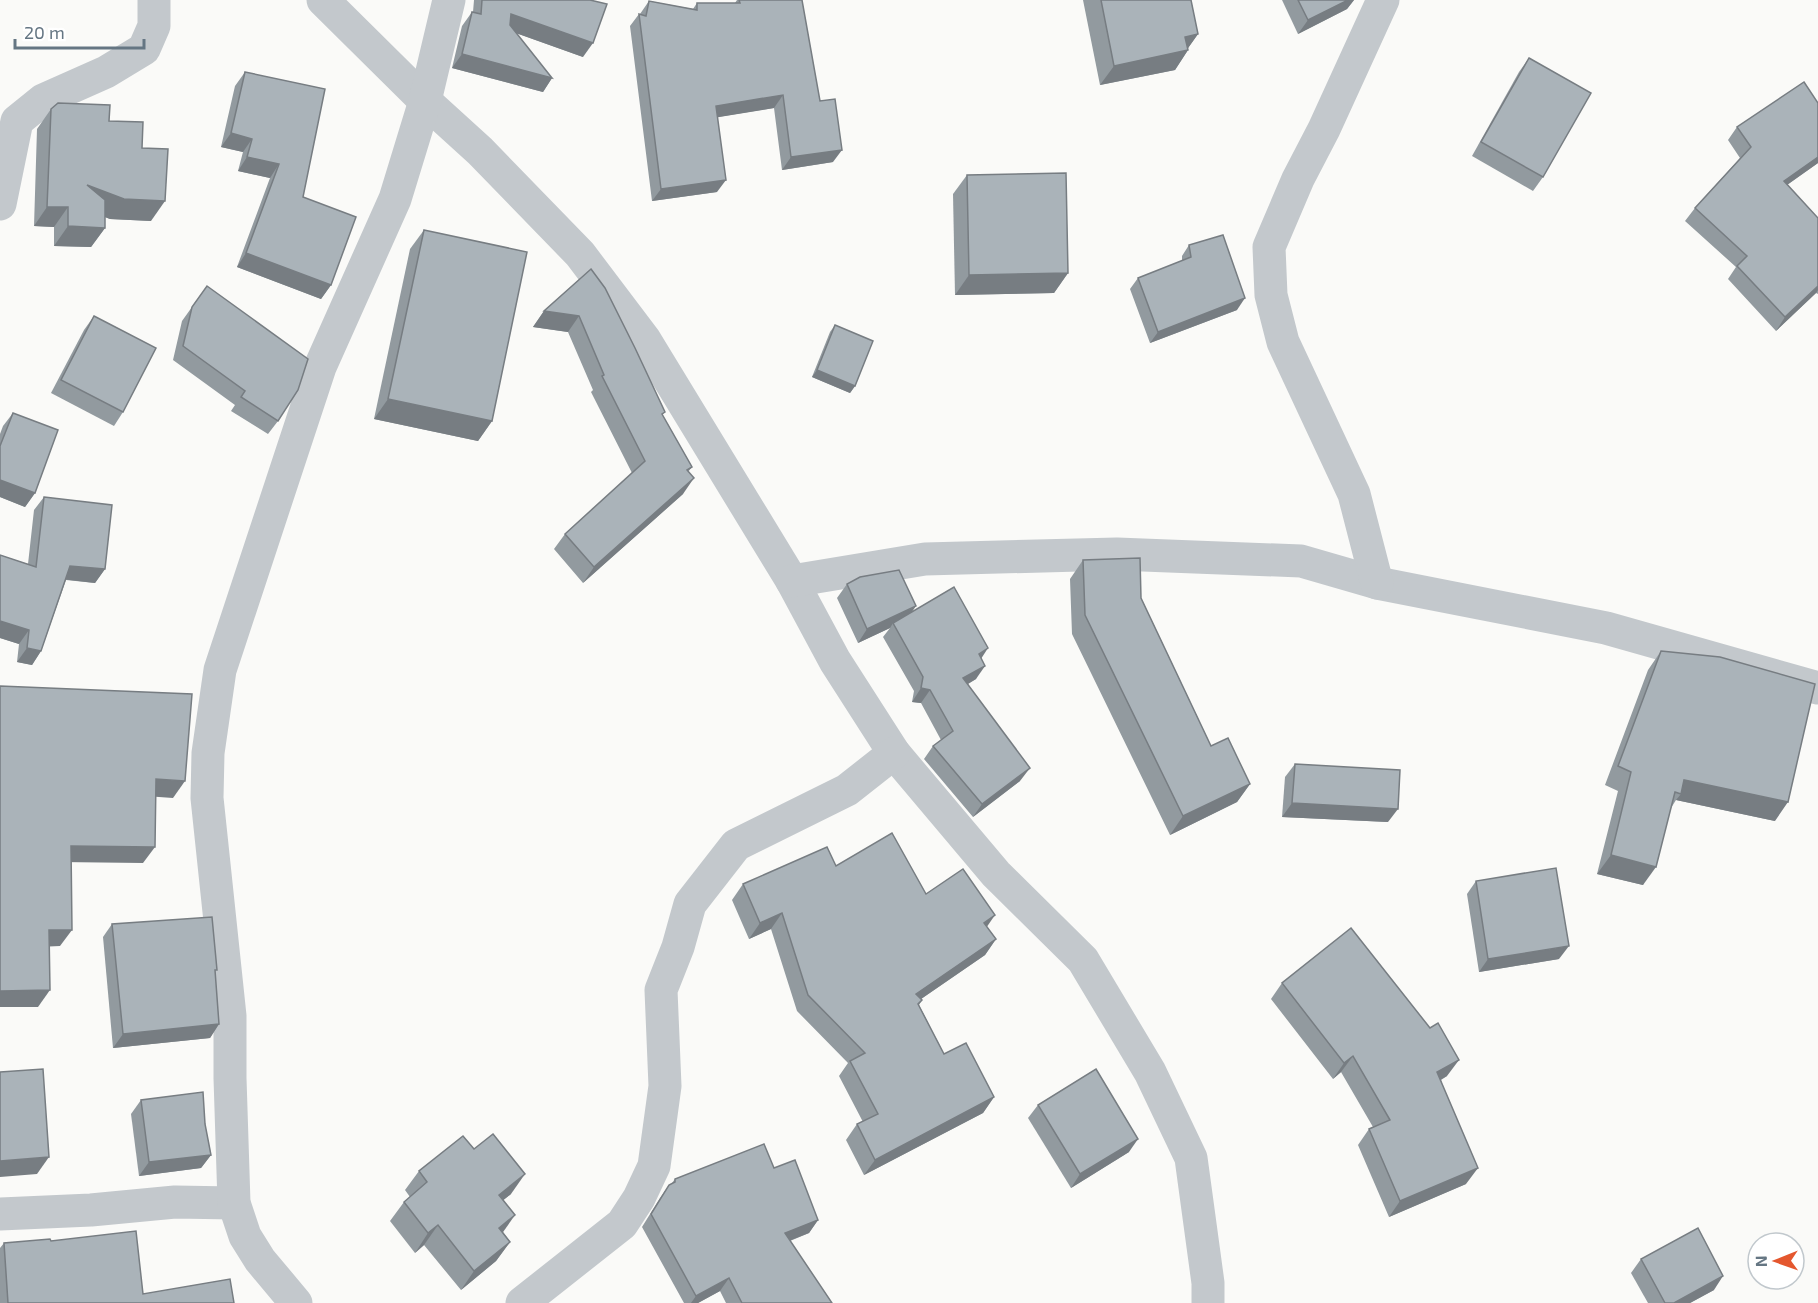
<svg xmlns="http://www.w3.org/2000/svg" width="1818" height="1303" viewBox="0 0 1818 1303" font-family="'Exo 2',sans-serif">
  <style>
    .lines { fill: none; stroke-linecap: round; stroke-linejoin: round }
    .minor { stroke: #c3c8cc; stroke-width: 33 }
    .wall { fill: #929a9f }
    .shaded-wall { fill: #777d82 }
    .building { fill: #aab3b9; stroke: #777d82; stroke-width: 1.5 }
  </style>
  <rect width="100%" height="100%" fill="#fafaf8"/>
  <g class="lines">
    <!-- minor -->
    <g class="minor">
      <path d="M323 0 425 101 480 151 580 254 645 340 792 581 835 661 894 753 996 874 1083 960 1150 1072 1191 1158 1208 1283V1303"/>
      <path d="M0 204 17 121 43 100 106 72 144 49 154 26V0"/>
      <path d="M792 581 925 559 1117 554 1301 561 1377 583 1606 628 1818 688"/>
      <path d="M1377 583 1354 494 1283 342 1271 295 1269 247 1298 179 1324 129 1383 0"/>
      <path d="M0 1214 91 1210 175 1202 234 1203"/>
      <path d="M296 1303 260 1260 245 1236 234 1203 230 1078V1016L207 798 208 753 220 670 320 367 395 199 425 101 449 0"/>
      <path d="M522 1303 622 1224 639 1198 654 1166 665 1086 661 990 678 947 690 904 736 845 847 790 894 753"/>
    </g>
  </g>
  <!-- wall -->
  <g class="wall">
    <path d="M474 0H590L583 57 516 33 552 78 543 92 452 68 462 26 472 12H473Z"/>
    <path d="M737 0H802L820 101 833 162 782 170 774 108 718 117 717 192 652 201 630 26 639 14H640L649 1 693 9 697 3H735Z"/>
    <path d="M1083 0H1191L1198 34 1188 48V50L1175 70 1100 85Z"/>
    <path d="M1282 0H1354L1347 9 1298 34Z"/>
    <path d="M1529 58 1543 177 1533 191 1472 156 1519 72Z"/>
    <path d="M245 72 303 197 331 285 321 299 237 267 270 178 238 171 243 152 221 147 235 86Z"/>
    <path d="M1818 103V163L1787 185 1818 218V294L1816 293 1776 331 1728 279 1736 267 1685 221 1695 208 1740 158 1728 140 1737 127Z"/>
    <path d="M51 109 109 121 142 148 151 221 110 219 105 217V228L91 247 54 246V227L34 226 37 129Z"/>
    <path d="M967 175 1068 273 1054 293 955 295 953 194Z"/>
    <path d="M424 230 492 421 478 441 374 419 410 249Z"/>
    <path d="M1189 245 1237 310 1150 343 1130 289 1138 278 1182 261V256Z"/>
    <path d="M591 269 665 412 662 415 692 467 688 472 683 494 583 583 554 549 565 534 632 473 591 392 593 390 568 332 533 327 544 311Z"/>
    <path d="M207 286 278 421 268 434 231 411 235 405 173 360 182 321Z"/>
    <path d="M94 316 123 412 114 426 51 393 84 330Z"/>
    <path d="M835 325 855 386 850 393 812 377 830 332Z"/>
    <path d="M13 413 35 493 25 507 0 497V434L3 426Z"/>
    <path d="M44 497 105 569 95 583 66 580 41 651 32 665 17 662 19 644 0 638V555L28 564 34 510Z"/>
    <path d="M1083 560 1141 598 1211 746 1250 784 1237 802 1170 835 1072 634 1070 579Z"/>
    <path d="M847 584 912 612 981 658 976 679 968 684 1020 781 973 817 924 759 933 746 941 740 921 703 912 702 914 691 883 637 890 628 858 643 837 598Z"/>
    <path d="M1661 651 1775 821 1676 800 1671 808 1643 885 1597 874 1618 791 1605 785 1648 670Z"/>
    <path d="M1295 764 1388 822 1282 817 1285 777Z"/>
    <path d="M836 866 926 894 987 927 996 939 985 955 921 999 922 1000 919 1005 944 1054 994 1097 983 1113 864 1175 846 1140 857 1124 863 1122 839 1076 848 1063 797 1011 771 929 749 939 732 900 743 884Z"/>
    <path d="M1476 881 1559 959 1479 972 1467 894Z"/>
    <path d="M112 924 215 974 219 1024 210 1038 113 1048 103 937Z"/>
    <path d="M1282 983 1430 1028 1447 1076 1441 1080 1466 1184 1389 1217 1358 1145 1369 1129 1373 1127 1341 1072 1333 1079 1271 999Z"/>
    <path d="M141 1100 205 1124 211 1155 201 1168 139 1176 131 1114Z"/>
    <path d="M1038 1105 1129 1152 1071 1188 1028 1118Z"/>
    <path d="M774 1168 818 1220 809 1233 790 1241 832 1303H726L720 1291 698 1303H684L642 1227 660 1198 669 1185 672 1183 675 1179Z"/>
    <path d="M419 1171 511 1194 503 1200V1232L510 1242 496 1261 461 1290 424 1245 415 1253 390 1221 404 1202 410 1197 405 1190Z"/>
    <path d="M51 1241 143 1294 234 1303H0V1248L4 1243Z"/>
    <path d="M1641 1259 1714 1290 1690 1303H1648L1631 1273Z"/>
  </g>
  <!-- shaded-wall -->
  <g class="shaded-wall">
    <path d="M1348 0H1354L1347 9 1298 34 1308 20Z"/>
    <path d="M511 14 593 43 583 57 502 28Z"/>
    <path d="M1198 34 1186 51 1188 50 1175 70 1100 85 1114 66 1185 37Z"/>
    <path d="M462 54 552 78 543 92 452 68Z"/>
    <path d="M783 95 774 108 707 119 716 106Z"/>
    <path d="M231 133 252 139 243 152 221 147Z"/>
    <path d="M842 150 833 162 782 170 791 157Z"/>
    <path d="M247 157 279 164 270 178 238 171Z"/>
    <path d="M1818 157V163L1774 194 1784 181Z"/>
    <path d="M726 180 717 192 652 201 661 189Z"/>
    <path d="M87 185 165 201 151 221 110 219 74 205Z"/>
    <path d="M47 207H68L54 227 34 226Z"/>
    <path d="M68 226 105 228 91 247 54 246Z"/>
    <path d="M246 253 331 285 321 299 237 267Z"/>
    <path d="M1068 273 1054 293 955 295 969 275Z"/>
    <path d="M1818 286V290L1816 293 1776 331 1785 317Z"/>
    <path d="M1245 298 1237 310 1150 343 1158 332Z"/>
    <path d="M544 311 579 316 568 332 533 327Z"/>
    <path d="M817 370 855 386 850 393 812 377Z"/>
    <path d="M388 399 492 421 478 441 374 419Z"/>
    <path d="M694 478 683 494 583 583 594 567Z"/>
    <path d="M0 480 35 493 25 507 0 497Z"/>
    <path d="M70 566 105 569 95 583 61 579Z"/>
    <path d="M916 606 907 619 893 623 890 628 858 643 867 629Z"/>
    <path d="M0 621 29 630 19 644 0 638Z"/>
    <path d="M27 648 41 651 32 665 17 662Z"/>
    <path d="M988 648 979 662V654Z"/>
    <path d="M985 666 976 679 954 692 963 678Z"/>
    <path d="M921 688 930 690 921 703 912 702Z"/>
    <path d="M1030 768 1020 781 973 817 982 804Z"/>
    <path d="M156 779 185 781 173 798 145 796Z"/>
    <path d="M1684 780 1788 802 1775 821 1676 800 1681 794Z"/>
    <path d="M1250 784 1237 802 1170 835 1183 816Z"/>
    <path d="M1292 803 1398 809 1388 822 1282 817Z"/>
    <path d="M71 846 155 847 143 863 59 862Z"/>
    <path d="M1611 855 1656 867 1643 885 1597 874Z"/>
    <path d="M782 913 771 929 749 939 760 923Z"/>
    <path d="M995 915 984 931V923Z"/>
    <path d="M49 930H72L60 946 38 947Z"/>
    <path d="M996 939 985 955 905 1010 916 994Z"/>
    <path d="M1569 946 1559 959 1479 972 1488 959Z"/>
    <path d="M50 990 38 1007H0V991Z"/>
    <path d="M219 1024 210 1038 113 1048 123 1034Z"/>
    <path d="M1353 1056 1341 1072 1333 1079 1344 1063Z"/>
    <path d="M1459 1060 1447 1076 1426 1088 1437 1072Z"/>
    <path d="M994 1097 983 1113 864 1175 875 1160Z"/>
    <path d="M1138 1139 1129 1152 1071 1188 1080 1174Z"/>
    <path d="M211 1155 201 1168 139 1176 149 1162Z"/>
    <path d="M49 1157 37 1174 0 1177V1161Z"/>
    <path d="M1478 1168 1466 1184 1389 1217 1400 1201Z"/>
    <path d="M525 1174 511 1194 485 1215 499 1195Z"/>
    <path d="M515 1215 501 1235 499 1228Z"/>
    <path d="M818 1220 809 1233 776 1246 785 1233Z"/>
    <path d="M438 1225 424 1245 415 1253 428 1233Z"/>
    <path d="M510 1242 496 1261 461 1290 474 1271Z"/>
    <path d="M1723 1276 1714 1290 1690 1303H1674Z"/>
    <path d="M729 1278 720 1291 698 1303H691L696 1296Z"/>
  </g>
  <!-- building -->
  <g class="building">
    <path d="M482 0H590L607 4 593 43 511 14 510 25 552 78 462 54 472 12 481 14Z"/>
    <path d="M739 0H802L820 101 835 99 842 150 791 157 783 95 716 106 726 180 661 189 639 14 646 16 649 1 697 10V3H740Z"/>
    <path d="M1101 0H1191L1198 34 1185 37 1188 50 1114 66Z"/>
    <path d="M1298 0H1348L1308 20Z"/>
    <path d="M1529 58 1591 93 1543 177 1481 142Z"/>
    <path d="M245 72 325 89 303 197 356 217 331 285 246 253 279 164 247 157 252 139 231 133Z"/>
    <path d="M1804 82 1818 103V157L1784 181 1818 218V286L1785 317 1737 266 1747 256 1695 208 1751 147 1737 127Z"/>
    <path d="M58 103 110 105 109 121 143 122 142 148 168 149 165 201 124 199 87 185 105 200V228L68 226V207H47L51 109Z"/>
    <path d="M1066 173 1068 273 969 275 967 175Z"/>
    <path d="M424 230 527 252 492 421 388 399Z"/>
    <path d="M1223 235 1245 298 1158 332 1138 278 1191 257 1189 245Z"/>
    <path d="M591 269 605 288 635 348 665 412 662 414 692 467 687 470 694 478 594 567 565 534 645 461 602 376 604 375 579 316 544 311Z"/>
    <path d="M207 286 308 359 298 390 278 421 241 397 245 391 183 346 192 307Z"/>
    <path d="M94 316 156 348 123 412 61 380Z"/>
    <path d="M835 325 873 341 855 386 817 370Z"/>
    <path d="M13 413 58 430 35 493 0 480V446Z"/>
    <path d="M44 497 112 505 105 569 70 566 41 651 27 648 29 630 0 621V555L36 567Z"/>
    <path d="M1140 558 1141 598 1211 746 1228 738 1250 784 1183 816 1085 615 1083 560Z"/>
    <path d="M899 570 916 606 867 629 847 584 860 577Z"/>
    <path d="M954 587 988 648 979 654 985 666 963 678 1030 768 982 804 933 746 953 731 930 690 921 688 923 677 893 623Z"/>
    <path d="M1661 651 1720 657 1815 684 1788 802 1684 780 1681 794 1675 792 1656 867 1611 855 1631 772 1618 766Z"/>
    <path d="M0 686 192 694 185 781 156 779 155 847 71 846 72 930H49L50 990 0 991Z"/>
    <path d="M1295 764 1400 770 1398 809 1292 803Z"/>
    <path d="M892 833 926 894 963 869 995 915 984 923 996 939 916 994 922 1000 918 1004 944 1054 966 1043 994 1097 875 1160 857 1124 878 1114 850 1061 865 1053 808 995 782 913 760 923 743 884 827 847 836 866Z"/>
    <path d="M1556 868 1569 946 1488 959 1476 881Z"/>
    <path d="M212 917 217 970H215L219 1024 123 1034 112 924Z"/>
    <path d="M1351 928 1430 1028 1438 1023 1459 1060 1437 1072 1478 1168 1400 1201 1369 1129 1390 1120 1353 1056 1344 1063 1282 983Z"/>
    <path d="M43 1069 49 1157 0 1161V1072Z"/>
    <path d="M1096 1069 1138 1139 1080 1174 1038 1105Z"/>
    <path d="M203 1092 205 1124 211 1155 149 1162 141 1100Z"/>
    <path d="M493 1134 525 1174 499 1195 515 1215 499 1228 510 1242 474 1271 438 1225 428 1233 404 1202 427 1182 419 1171 463 1136 474 1149Z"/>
    <path d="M764 1144 774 1168 795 1160 818 1220 785 1233 832 1303H742L729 1278 696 1296 651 1214 669 1185 675 1182V1179Z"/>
    <path d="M1698 1228 1723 1276 1674 1303H1665L1641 1259Z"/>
    <path d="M136 1231 143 1294 230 1279 234 1303H8L4 1243 50 1239 51 1241Z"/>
  </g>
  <!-- north arrow -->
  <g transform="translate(1776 1261) rotate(269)"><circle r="28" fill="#ffffff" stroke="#c1c8cd" stroke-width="1.5"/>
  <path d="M0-4.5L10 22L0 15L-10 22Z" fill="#e4572e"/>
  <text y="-9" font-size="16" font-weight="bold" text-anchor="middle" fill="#657683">N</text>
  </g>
  <!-- scale -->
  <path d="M15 39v9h129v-9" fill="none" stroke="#657683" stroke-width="3"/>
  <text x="24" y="39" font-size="18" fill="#657683" stroke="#ffffff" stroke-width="4.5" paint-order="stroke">20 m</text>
</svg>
